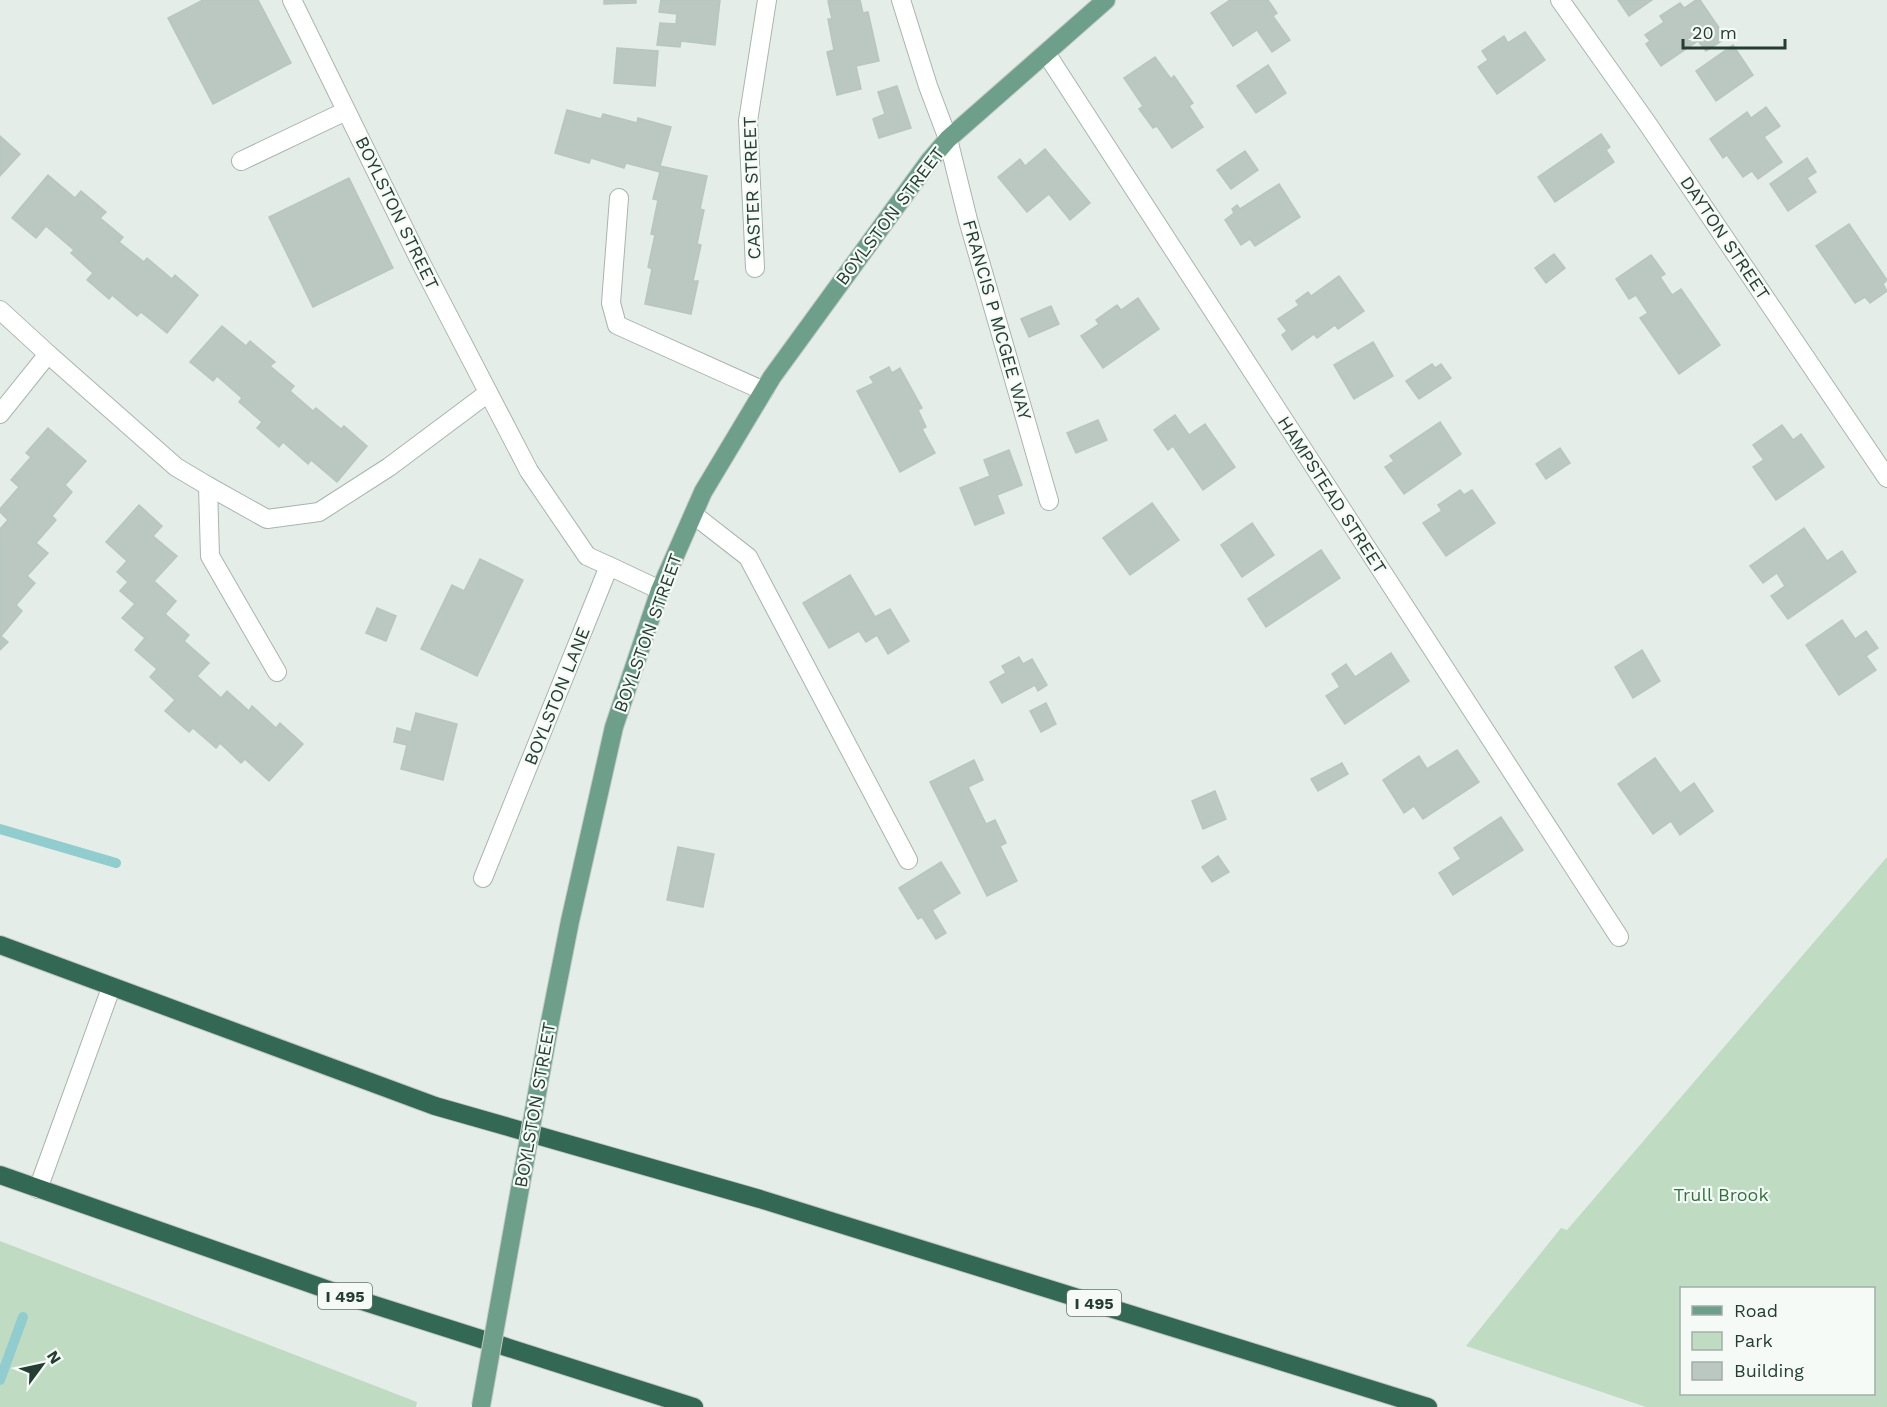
<svg xmlns="http://www.w3.org/2000/svg" width="1887" height="1407" viewBox="0 0 1887 1407" font-family="'Work Sans',sans-serif">
  <style>
    .green { fill: #bfdcc3; fill-rule: evenodd }
    .lines { fill: none; stroke-linecap: round; stroke-linejoin: round }
    .stream { stroke: #91cdce; stroke-width: 10 }
    .building { fill: #bac8c1; stroke: #b7c6be; stroke-width: 1.5 }
    .minor-casing { stroke: #a8b5ae; stroke-width: 20 }
    .major-casing { stroke: #c2c9c6; stroke-width: 20 }
    .highway-casing { stroke: #c2c9c6; stroke-width: 20 }
    .minor { stroke: #fff; stroke-width: 18 }
    .major { stroke: #6d9f8a; stroke-width: 18 }
    .highway { stroke: #336855; stroke-width: 18 }
    .major-bridge-casing { stroke: #c2c9c6; stroke-width: 20; stroke-linecap: butt }
    .major-bridge { stroke: #6d9f8a; stroke-width: 18 }
    .labels { text-anchor: middle; stroke-width: 4.5; stroke-linejoin: round; paint-order: stroke }
    .shield { fill: #f5faf7; stroke: #63766e; stroke-width: 1.5 }
    .shield-label { font-size: 16px; font-weight: bold; fill: #253e33 }
    .street-label { font-size: 18px; fill: #253e33; stroke: #f5faf7 }
    .park-label { font-size: 18px; fill: #327241; stroke: #f5faf7 }
  </style>
  <rect width="100%" height="100%" fill="#e5ede8"/>
  <!-- green -->
  <g class="green">
    <path d="M1887 857V1407H1646L1466 1346 1561 1228 1567 1230ZM1682 1288H1874V1394H1682Z"/>
    <path d="M0 1241 417 1402 416 1407H0Z"/>
  </g>
  <g class="lines">
    <!-- stream -->
    <g class="stream">
      <path d="M0 829 116 863"/>
      <path d="M0 1380 23 1317"/>
    </g>
  </g>
  <!-- building -->
  <g class="building">
    <path d="M203 0H258L291 63 213 104 168 18Z"/>
    <path d="M604 0H636V3L604 4Z"/>
    <path d="M661 0H720L715 45 681 41 680 47 657 45 660 23 676 24 677 14 659 12Z"/>
    <path d="M832 0H860L863 13 868 12 879 61 856 66 861 89 837 95 827 52 834 50 828 19H832L828 1Z"/>
    <path d="M1230 0H1268L1277 13 1273 16 1290 40 1272 52 1257 30 1233 46 1211 13Z"/>
    <path d="M1618 0H1652L1629 16Z"/>
    <path d="M1696 0H1700L1726 38 1706 51 1698 41 1661 66 1646 44 1650 41 1645 35 1664 22 1660 16 1680 3 1684 8Z"/>
    <path d="M1525 32 1545 60 1497 94 1478 67 1488 60 1482 51 1504 36 1508 43Z"/>
    <path d="M1733 45 1753 75 1716 101 1696 71Z"/>
    <path d="M617 48 658 51 655 86 614 83Z"/>
    <path d="M1155 57 1171 79 1174 76 1193 103 1189 106 1203 127 1172 148 1157 126 1153 128 1139 109 1143 106 1124 78Z"/>
    <path d="M1268 65 1286 93 1256 113 1237 86Z"/>
    <path d="M897 86 911 128 879 138 873 119 885 114 878 92Z"/>
    <path d="M1766 107 1780 126 1764 137 1782 162 1758 179 1752 171 1743 177 1727 155 1723 158 1710 139 1747 112 1751 118Z"/>
    <path d="M567 110 601 119 603 114 637 123 638 118 671 127 660 166 707 176 700 209 704 210 697 244 701 245 693 281H698L691 314 645 304 652 269 648 267 655 235 651 234 658 200 653 199 660 172 626 163 624 168 591 158 589 163 555 153Z"/>
    <path d="M1601 134 1610 147 1606 150 1614 162 1555 202 1538 177Z"/>
    <path d="M0 136 20 154 0 176Z"/>
    <path d="M1045 149 1090 203 1070 220 1049 194 1027 212 998 177 1020 159 1025 166Z"/>
    <path d="M1245 151 1258 170 1231 189 1217 170Z"/>
    <path d="M1807 158 1816 172 1807 178 1816 192 1788 211 1770 184Z"/>
    <path d="M48 175 75 198 81 191 106 212 100 218 123 237 119 242 144 262 147 258 172 279 175 275 198 295 167 333 141 312 137 316 112 295 109 299 87 280 93 273 71 253 74 250 46 226 36 238 12 218Z"/>
    <path d="M349 178 393 268 313 307 269 217Z"/>
    <path d="M1279 184 1300 217 1255 246 1250 239 1241 245 1225 220 1234 213 1232 209 1237 205 1240 209Z"/>
    <path d="M1849 224 1887 280 1883 284 1887 291 1870 303 1865 297 1855 303 1816 246Z"/>
    <path d="M1554 254 1565 268 1546 283 1535 268Z"/>
    <path d="M1651 255 1665 274 1660 277 1672 295 1681 289 1720 345 1679 374 1640 318 1648 313 1636 295 1629 299 1616 279Z"/>
    <path d="M1339 276 1364 311 1338 329 1335 325 1317 338 1314 334 1292 350 1282 335 1287 331 1278 319 1299 305 1296 301 1308 292 1311 296Z"/>
    <path d="M1138 298 1159 329 1103 368 1081 336 1099 324 1096 320 1117 305 1121 310Z"/>
    <path d="M1051 306 1059 324 1029 337 1021 319Z"/>
    <path d="M222 326 246 346 250 341 275 362 270 366 294 386 290 391 313 411 316 408 341 429 344 426 367 446 337 482 311 460 308 464 283 442 279 447 257 428 262 422 239 402 242 398 217 376 213 381 190 362Z"/>
    <path d="M1373 342 1393 376 1354 399 1334 365Z"/>
    <path d="M1432 364 1435 368 1441 364 1451 378 1419 399 1406 381Z"/>
    <path d="M889 367 892 373 900 368 922 408 918 410 926 427 922 429 935 453 900 472 857 391 874 383 870 377Z"/>
    <path d="M1175 415 1189 435 1205 424 1235 467 1203 490 1173 446 1168 450 1154 430Z"/>
    <path d="M1098 420 1107 440 1076 453 1067 433Z"/>
    <path d="M1440 422 1461 454 1404 494 1385 467 1394 461 1390 456Z"/>
    <path d="M1782 425 1793 440 1801 434 1824 467 1776 500 1753 467 1764 460 1753 445Z"/>
    <path d="M48 428 86 461 65 485 72 492 52 516 56 520 36 543 48 553 27 576 35 583 16 605 22 611 1 636 8 642 0 650V529L8 520 0 512V509L19 487 11 480 31 457 26 453Z"/>
    <path d="M1560 448 1570 463 1546 479 1536 464Z"/>
    <path d="M1009 450 1022 485 997 495 1004 513 975 525 960 488 990 476 984 460Z"/>
    <path d="M1460 490 1464 495 1472 490 1495 523 1446 556 1423 523 1442 511 1438 505Z"/>
    <path d="M1152 503 1179 540 1130 575 1103 538Z"/>
    <path d="M139 505 162 526 153 536 177 556 154 581 176 601 165 614 189 635 184 641 209 663 197 676 221 698 227 691 249 711 252 706 276 728 280 723 303 744 269 781 245 759 241 763 220 743 216 748 193 728 189 732 165 711 175 700 150 677 157 669 135 650 145 638 122 618 135 604 120 591 128 582 117 572 127 561 106 542Z"/>
    <path d="M1252 523 1274 555 1242 577 1221 545Z"/>
    <path d="M1804 528 1827 561 1842 551 1856 572 1788 619 1771 596 1785 586 1777 573 1763 583 1750 566Z"/>
    <path d="M1321 550 1340 578 1266 627 1248 599Z"/>
    <path d="M480 559 523 580 477 676 421 649 452 585 464 591Z"/>
    <path d="M850 575 875 617 890 609 909 641 888 654 877 635 866 642 859 631 829 648 803 603Z"/>
    <path d="M377 608 396 616 386 641 366 633Z"/>
    <path d="M1842 620 1855 639 1866 631 1878 648 1866 656 1876 670 1839 695 1806 645Z"/>
    <path d="M1642 650 1660 681 1633 698 1615 667Z"/>
    <path d="M1391 653 1409 681 1345 724 1326 696 1340 687 1332 674 1346 664 1355 677Z"/>
    <path d="M1019 657 1023 664 1032 659 1047 685 1038 691 1035 685 1002 703 990 682 1006 673 1002 666Z"/>
    <path d="M1046 703 1056 724 1041 732 1030 711Z"/>
    <path d="M416 713 457 724 443 780 401 769 407 745 394 742 397 728 411 732Z"/>
    <path d="M1457 750 1479 782 1423 819 1414 806 1404 813 1383 780 1419 756 1427 769Z"/>
    <path d="M1655 758 1680 793 1694 783 1713 811 1680 835 1671 821 1653 834 1618 784Z"/>
    <path d="M974 760 983 780 968 787 986 824 995 820 1006 843 1000 846 1017 881 987 896 930 782Z"/>
    <path d="M1342 763 1348 774 1318 791 1311 779Z"/>
    <path d="M1215 791 1226 819 1203 829 1192 801Z"/>
    <path d="M1501 817 1523 850 1453 895 1439 873 1461 859 1454 848Z"/>
    <path d="M678 847 714 854 703 907 667 900Z"/>
    <path d="M1218 856 1229 872 1212 882 1202 867Z"/>
    <path d="M941 862 960 893 932 910 946 933 936 939 922 917 918 919 899 888Z"/>
  </g>
  <g class="lines">
    <!-- minor casing -->
    <g class="minor-casing">
      <g id="minor">
        <path d="M292 0 421 263 529 471 587 556 609 566"/>
        <path d="M901 0 928 86 948 139 968 220 1049 501"/>
        <path d="M1560 0 1647 123 1887 478"/>
        <path d="M1046 53 1619 937"/>
        <path d="M241 161 346 111"/>
        <path d="M619 198 611 303 617 325 764 391"/>
        <path d="M755 268 748 121 767 0"/>
        <path d="M0 310 48 354 0 414"/>
        <path d="M48 354 176 467 208 486 210 556 277 672"/>
        <path d="M208 486 267 519 319 512 389 467 488 393"/>
        <path d="M694 515 748 557 908 860"/>
        <path d="M483 878 609 566 660 590"/>
        <path d="M38 1189 111 988"/>
      </g>
    </g>
    <!-- major casing -->
    <g class="major-casing">
      <path id="major" d="M549 1027 570 921 614 727 660 590 703 492 772 377 930 160 948 139 1106 0"/>
    </g>
    <!-- highway casing -->
    <g class="highway-casing">
      <g id="highway">
        <path d="M0 945 435 1106 760 1199 1428 1407"/>
        <path d="M0 1175 340 1294 694 1407"/>
      </g>
    </g>
    <!-- minor -->
    <use href="#minor" class="minor"/>
    <!-- major -->
    <use href="#major" class="major"/>
    <!-- highway -->
    <use href="#highway" class="highway"/>
    <!-- major-bridge casing -->
    <g class="major-bridge-casing">
      <path id="major-bridge" d="M481 1406 549 1027"/>
    </g>
    <!-- major-bridge -->
    <use href="#major-bridge" class="major-bridge"/>
  </g>
  <g class="labels">
    <!-- shield labels -->
    <g class="shield">
      <rect x="318" y="1283" width="54" height="26" rx="4.5"/>
      <rect x="1067" y="1290" width="54" height="26" rx="4.5"/>
    </g>
    <g class="shield-label">
      <text x="345" y="1302">I 495</text>
      <text x="1094" y="1309">I 495</text>
    </g>
    <!-- street labels -->
    <g class="street-label">
      <text transform="translate(752 188) rotate(-92)" y="6">CASTER STREET</text>
      <text transform="translate(397 213) rotate(64)" y="6">BOYLSTON STREET</text>
      <text transform="translate(890 216) rotate(-53)" y="6">BOYLSTON STREET</text>
      <text transform="translate(1725 238) rotate(56)" y="6">DAYTON STREET</text>
      <text transform="translate(997 320) rotate(74)" y="6">FRANCIS P MCGEE WAY</text>
      <text transform="translate(1332 495) rotate(57)" y="6">HAMPSTEAD STREET</text>
      <text transform="translate(648 633) rotate(-70)" y="6">BOYLSTON STREET</text>
      <text transform="translate(557 696) rotate(-68)" y="6">BOYLSTON LANE</text>
      <text transform="translate(535 1105) rotate(-80)" y="6">BOYLSTON STREET</text>
    </g>
    <!-- park labels -->
    <g class="park-label">
      <text x="1721" y="1201">Trull Brook</text>
    </g>
  </g>
  <!-- legend -->
  <rect x="1680" y="1287" width="195" height="108" fill="#f5faf7" stroke="#a2afa9" stroke-width="1.5"/>
  <rect x="1692" y="1306" width="30" height="9" fill="#6d9f8a" stroke="#a2afa9" stroke-width="1.5"/>
  <text x="1734" y="1317" font-size="18" fill="#253e33">Road</text>
  <rect x="1692" y="1332" width="30" height="18" fill="#bfdcc3" stroke="#a2afa9" stroke-width="1.5"/>
  <text x="1734" y="1347" font-size="18" fill="#253e33">Park</text>
  <rect x="1692" y="1362" width="30" height="18" fill="#bac8c1" stroke="#a2afa9" stroke-width="1.5"/>
  <text x="1734" y="1377" font-size="18" fill="#253e33">Building</text>
  <!-- north arrow -->
  <g transform="translate(42 1365) rotate(57)" stroke="#f5faf7" stroke-width="4.5" paint-order="stroke">
  <path d="M0-4.5L10 22L0 15L-10 22Z" fill="#253e33"/>
  <text y="-9" font-size="16" font-weight="bold" text-anchor="middle" fill="#253e33">N</text>
  </g>
  <!-- scale -->
  <path d="M1683 39v9h102v-9" fill="none" stroke="#253e33" stroke-width="3"/>
  <text x="1692" y="39" font-size="18" fill="#253e33" stroke="#f5faf7" stroke-width="4.5" paint-order="stroke">20 m</text>
</svg>
